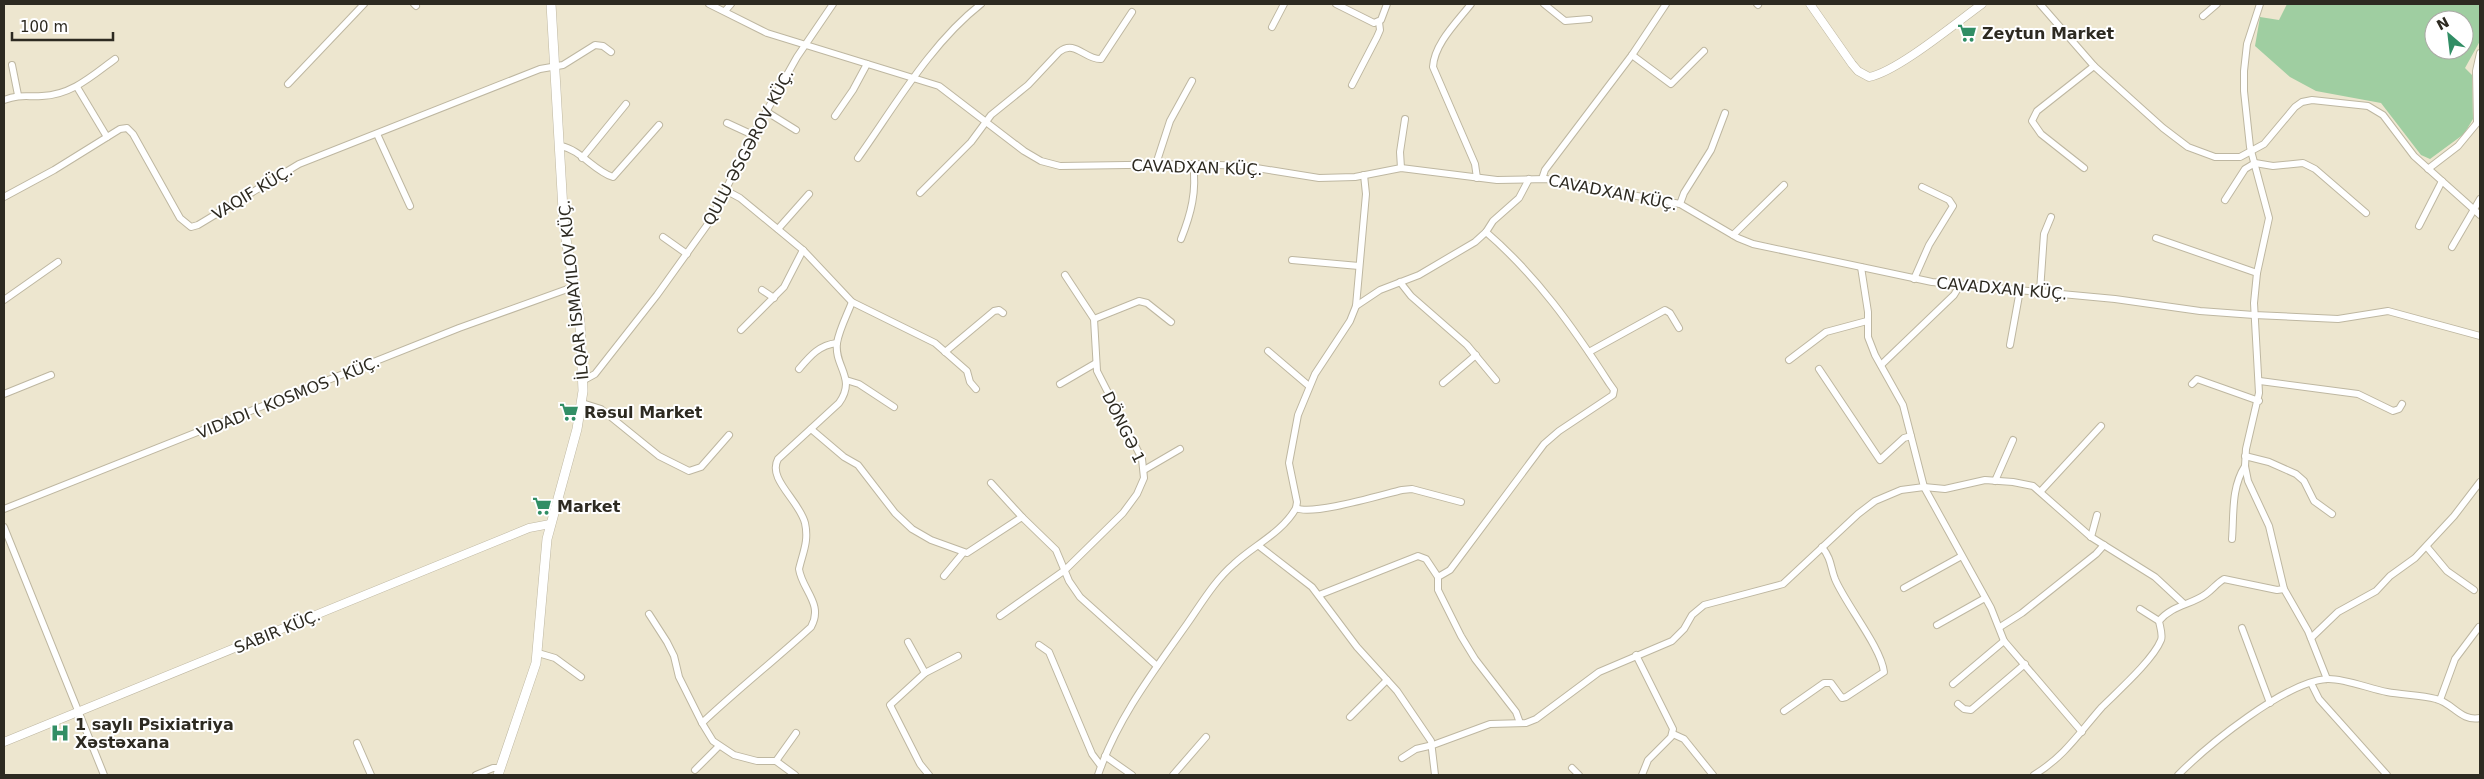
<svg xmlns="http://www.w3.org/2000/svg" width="2484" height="779" viewBox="0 0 2484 779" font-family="'DejaVu Sans',sans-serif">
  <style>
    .green { fill: #9fcea1; fill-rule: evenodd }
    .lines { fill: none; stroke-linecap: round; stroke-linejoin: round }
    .minor-casing { stroke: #beb7a1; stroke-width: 8 }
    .tertiary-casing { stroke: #beb7a1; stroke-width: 9 }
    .secondary-casing { stroke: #beb7a1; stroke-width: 10 }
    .minor { stroke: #fff; stroke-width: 6 }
    .tertiary { stroke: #fff; stroke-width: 8 }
    .secondary { stroke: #fff; stroke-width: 9 }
    .labels { text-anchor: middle; stroke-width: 4; stroke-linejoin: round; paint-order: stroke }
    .poi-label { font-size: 16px; font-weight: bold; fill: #2d2a21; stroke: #fff; text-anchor: start }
    .street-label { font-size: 16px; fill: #2d2a21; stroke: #fff }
  </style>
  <rect width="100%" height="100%" fill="#ede6cf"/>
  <!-- green -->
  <path class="green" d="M2287 4H2480V41L2465 68 2472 75 2473 119 2464 134 2430 159 2421 155 2381 103 2316 91 2290 77 2255 46 2260 17 2279 20ZM2434 20H2464V50H2434Z"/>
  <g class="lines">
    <!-- minor casing -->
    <g class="minor-casing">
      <g id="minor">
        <path d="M414 4 416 6"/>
        <path d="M709 4 767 33 939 86 1024 151 1041 161 1060 166 1193 164 1244 166 1319 178 1355 177 1401 168 1497 180 1546 179 1680 204 1738 238 1753 244 1932 282 2115 299 2200 311 2254 315 2338 319 2388 311 2480 336"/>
        <path d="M1336 4 1374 23 1381 20 1387 4"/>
        <path d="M1471 4C1457 22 1434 44 1433 67L1475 164 1477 178"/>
        <path d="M1544 4 1565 21 1589 19"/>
        <path d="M1757 4 1758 5"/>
        <path d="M2040 4 2094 66 2163 128 2188 147 2215 157H2240L2264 144 2295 107 2302 102 2312 100 2368 106 2383 115 2414 156 2480 215"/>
        <path d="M2260 4 2247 44 2244 71V91L2250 147 2269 218 2257 273 2254 303 2259 393 2246 449 2245 466 2248 481 2269 526 2284 589 2308 631 2327 679"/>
        <path d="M725 11 731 4"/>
        <path d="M2203 16 2217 4"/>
        <path d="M1272 27 1284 4"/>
        <path d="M1632 55 1671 84 1704 51"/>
        <path d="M12 65 18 95"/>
        <path d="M288 84 364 4"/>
        <path d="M1352 85 1377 37 1380 30 1379 22"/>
        <path d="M77 87 107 137"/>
        <path d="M4 100C20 94 27 97 42 96 72 95 93 75 115 59"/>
        <path d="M767 112 796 130"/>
        <path d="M835 116 853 90 867 64"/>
        <path d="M727 123 753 135"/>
        <path d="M377 134 410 206"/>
        <path d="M561 146C581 150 594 171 613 177L659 125"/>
        <path d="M582 158 626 104"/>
        <path d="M858 158C895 106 930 44 981 4"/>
        <path d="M1156 164 1170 121 1192 81"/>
        <path d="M1401 168 1400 152 1405 119"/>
        <path d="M2084 168 2041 134 2032 121 2037 111 2094 66"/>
        <path d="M2428 169 2458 146 2477 123 2476 71 2480 53"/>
        <path d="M1542 179 1545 170 1632 55 1666 4"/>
        <path d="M727 191 740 198 803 250 852 302 935 343 967 371 970 382 976 389"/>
        <path d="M920 193 971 142 991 115 1028 85 1059 52C1075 39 1085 60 1101 59L1132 12"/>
        <path d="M4 197 54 170 120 129 127 128 133 134 180 218 191 227 198 225 299 164 540 69 563 65 595 45 603 46 611 52"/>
        <path d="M2225 200 2245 169 2255 163 2273 166 2303 163 2315 169 2366 213"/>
        <path d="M1680 204 1684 193 1711 150 1725 113"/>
        <path d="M2419 226 2442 181"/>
        <path d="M778 229 809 194"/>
        <path d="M1733 235 1784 185"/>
        <path d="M663 237 687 254"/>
        <path d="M2156 238 2257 273"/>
        <path d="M1181 239C1191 214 1197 191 1193 164"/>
        <path d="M2452 247 2480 199"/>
        <path d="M1292 260 1359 266"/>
        <path d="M1861 267 1868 312V337L1875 355 1903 405 1924 487 1991 608 2004 641 2082 732"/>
        <path d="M1914 279 1929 245 1953 206 1949 200 1922 187"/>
        <path d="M1400 282 1411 296 1467 345 1496 380"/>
        <path d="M762 290 774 298"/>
        <path d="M2040 291 2044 234 2051 217"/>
        <path d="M4 300 58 262"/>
        <path d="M1356 306 1380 290 1419 275 1475 242 1486 232 1493 221 1519 198 1529 179"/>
        <path d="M1094 319 1139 301 1147 303 1171 322"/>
        <path d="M741 330 784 287 803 250"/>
        <path d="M2010 345 2020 290"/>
        <path d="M1268 351 1309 386"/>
        <path d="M945 352 994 311 999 310 1003 313"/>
        <path d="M1589 352 1665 310 1670 313 1679 328"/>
        <path d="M1789 360 1826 332 1867 321"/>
        <path d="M1881 365 1954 295 1960 285"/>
        <path d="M799 369C810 356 819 345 837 343"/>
        <path d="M1819 369 1880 460 1904 438 1911 436"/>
        <path d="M584 380 595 374 657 295 710 221 753 135 797 57 833 4"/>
        <path d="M846 380 859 384 894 407"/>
        <path d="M2260 381 2358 394 2393 411 2399 409 2402 404"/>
        <path d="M1443 383 1476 355"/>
        <path d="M1060 384 1096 363"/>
        <path d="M2192 384 2197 379 2259 401"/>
        <path d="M4 394 51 375"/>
        <path d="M582 403 601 409 659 456 689 471 701 467 729 435"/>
        <path d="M811 429 844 457 858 465 895 513 912 529 931 540 967 553 1022 517 1056 550 1069 581 1080 597 1157 666"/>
        <path d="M2245 456 2269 462 2296 474 2304 481 2314 501 2332 514"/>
        <path d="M1144 470 1180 449"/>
        <path d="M1995 481 2013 440"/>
        <path d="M991 483 1022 517"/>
        <path d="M2041 491 2101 426"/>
        <path d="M1296 508C1312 516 1381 495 1402 490L1412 489 1461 502"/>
        <path d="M4 509 459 328 573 287"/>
        <path d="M4 527 104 775"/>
        <path d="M2091 537 2097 515"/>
        <path d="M2232 539C2234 514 2231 488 2245 466"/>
        <path d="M1259 546 1312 587 1357 647 1397 691 1431 741 1435 775"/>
        <path d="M2427 547 2447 571 2474 590"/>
        <path d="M944 576 963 553"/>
        <path d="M1438 577V590L1461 636 1475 659 1516 712 1520 723"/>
        <path d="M1904 588 1960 557"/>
        <path d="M1319 595 1418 556 1426 559 1438 577 1450 570 1544 444 1559 431 1613 395 1614 390 1609 383C1573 327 1536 275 1486 232"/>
        <path d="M2140 609 2159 621"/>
        <path d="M649 614 667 642 674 656 679 677 702 723 713 741 734 755 757 761H776L795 775"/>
        <path d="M1000 616 1065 570 1123 513 1137 494 1144 478 1142 459 1097 371 1094 319 1065 275"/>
        <path d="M1937 625 1985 598"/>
        <path d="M2000 627 2022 613 2096 554 2104 545"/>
        <path d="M2242 628 2270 703"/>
        <path d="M2311 638 2338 612 2376 591 2390 576 2415 558 2454 516 2480 482"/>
        <path d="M908 642 925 673"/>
        <path d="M1039 645 1049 652 1092 754 1101 766"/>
        <path d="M538 653 555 658 581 677"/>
        <path d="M1636 655 1673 729 1671 737 1648 760 1642 775"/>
        <path d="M2311 683 2319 699 2387 775"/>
        <path d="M1953 684 2004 641"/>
        <path d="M2440 700 2455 659 2479 627"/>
        <path d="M1958 704 1964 709 1971 710 2025 664"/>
        <path d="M1784 711 1824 683H1831L1842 698 1846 697 1884 672C1881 647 1846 605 1835 579 1830 566 1832 560 1822 547"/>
        <path d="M1350 717 1387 680"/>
        <path d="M702 723C737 690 775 660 811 627 824 604 802 590 799 569 803 552 809 541 805 523 799 500 767 479 778 459L839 403C857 378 834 367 837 343 839 330 847 315 852 302"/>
        <path d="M1673 734 1684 739 1713 775"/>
        <path d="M357 743 371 775"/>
        <path d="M1105 756 1132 775"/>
        <path d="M1402 758 1416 749 1433 745 1490 724 1526 723 1536 719 1599 672 1672 641 1684 629 1692 615 1704 605 1783 584 1858 514 1875 501 1901 490 1924 487 1945 489 1985 480 2013 482 2033 486 2091 537 2155 577 2183 603"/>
        <path d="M776 761 796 733"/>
        <path d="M1572 768 1579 775"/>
        <path d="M695 770 719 746"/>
        <path d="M476 775 493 768H501"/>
        <path d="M929 775 920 764 890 705 925 673 958 656"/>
        <path d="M1098 775C1117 719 1153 672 1187 624 1201 604 1215 580 1234 564 1254 545 1282 533 1296 508L1297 502 1289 463 1298 415 1315 374 1350 321 1356 306 1366 194 1364 175"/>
        <path d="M1173 775 1206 737"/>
        <path d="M2034 775C2065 756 2079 733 2102 707 2118 691 2153 660 2161 640 2163 635 2160 627 2159 621 2172 605 2191 605 2206 594 2213 589 2217 583 2224 579L2277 590 2284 589"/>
        <path d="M2178 775C2208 745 2285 682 2327 679 2344 678 2370 689 2387 692 2403 695 2421 695 2436 699 2453 703 2461 722 2480 718"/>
      </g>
    </g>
    <!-- tertiary casing -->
    <g class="tertiary-casing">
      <g id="tertiary">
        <path d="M1810 4 1852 64 1858 71 1869 77C1897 72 1957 22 1982 4"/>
        <path d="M4 742 529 528 550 524"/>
      </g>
    </g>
    <!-- secondary casing -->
    <g class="secondary-casing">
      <path id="secondary" d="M498 775 536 663 547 539 577 429 583 391 580 322 564 227 551 4"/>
    </g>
    <!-- minor -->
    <use href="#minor" class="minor"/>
    <!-- tertiary -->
    <use href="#tertiary" class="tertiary"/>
    <!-- secondary -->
    <use href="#secondary" class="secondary"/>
  </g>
  <!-- icons -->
  <defs>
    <g id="supermarket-bare" transform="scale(1.5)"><path d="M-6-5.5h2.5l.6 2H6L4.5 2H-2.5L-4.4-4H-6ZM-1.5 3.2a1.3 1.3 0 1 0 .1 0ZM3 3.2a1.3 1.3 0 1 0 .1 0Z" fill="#318e65" stroke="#fff" stroke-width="2.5" paint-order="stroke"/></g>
    <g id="hospital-bare" transform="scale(1.5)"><path d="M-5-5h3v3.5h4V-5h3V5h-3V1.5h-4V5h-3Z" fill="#318e65" stroke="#fff" stroke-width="2.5" paint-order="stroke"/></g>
  </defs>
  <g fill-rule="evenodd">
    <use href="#supermarket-bare" x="1967" y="33"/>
    <use href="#supermarket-bare" x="569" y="412"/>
    <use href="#supermarket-bare" x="542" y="506"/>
    <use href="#hospital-bare" x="60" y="733"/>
  </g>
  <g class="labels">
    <!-- poi labels -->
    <g class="poi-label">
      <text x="1982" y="39">Zeytun Market</text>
      <text x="584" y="418">Rəsul Market</text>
      <text x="557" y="512">Market</text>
      <text x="75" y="730">1 saylı Psixiatriya<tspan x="75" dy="18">Xəstəxana</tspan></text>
    </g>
    <!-- street labels -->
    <g class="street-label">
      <text transform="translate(748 147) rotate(-62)" y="6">QULU ƏSGƏROV KÜÇ.</text>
      <text transform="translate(1197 167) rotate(2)" y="6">CAVADXAN KÜÇ.</text>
      <text transform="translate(252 192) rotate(-31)" y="6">VAQIF KÜÇ.</text>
      <text transform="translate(1613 192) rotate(11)" y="6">CAVADXAN KÜÇ.</text>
      <text transform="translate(2002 288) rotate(5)" y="6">CAVADXAN KÜÇ.</text>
      <text transform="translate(573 290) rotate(-96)" y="6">İLQAR İSMAYILOV KÜÇ.</text>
      <text transform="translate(288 397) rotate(-22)" y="6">VIDADI ( KOSMOS ) KÜÇ.</text>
      <text transform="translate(1124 427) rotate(64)" y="6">DÖNGƏ 1</text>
      <text transform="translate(277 631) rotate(-22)" y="6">SABIR KÜÇ.</text>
    </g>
  </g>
  <!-- border -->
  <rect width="2484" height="779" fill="none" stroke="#2d2a21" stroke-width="10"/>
  <!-- north arrow -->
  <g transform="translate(2449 35) rotate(332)"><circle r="24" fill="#ffffff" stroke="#abaaa6"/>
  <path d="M0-4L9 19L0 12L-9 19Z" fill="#318e65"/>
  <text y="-8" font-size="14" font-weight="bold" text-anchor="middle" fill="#2d2a21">N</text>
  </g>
  <!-- scale -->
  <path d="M12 32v8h101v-8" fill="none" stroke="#2d2a21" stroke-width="2.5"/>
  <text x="20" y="32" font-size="15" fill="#2d2a21" stroke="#ffffff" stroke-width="4" paint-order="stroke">100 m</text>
</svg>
